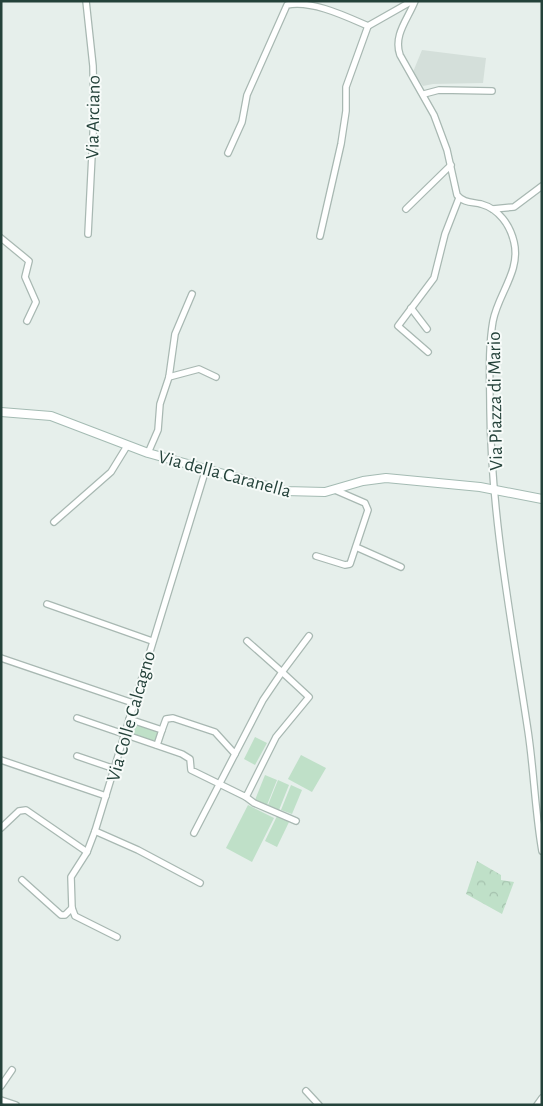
<svg xmlns="http://www.w3.org/2000/svg" width="543" height="1106" viewBox="0 0 543 1106" font-family="'Alegreya Sans',sans-serif">
  <style>
    .built { fill: #d4dfda }
    .green { fill: #bfe0c8 }
    .forest { fill: url(#forest-crowns) }
    .lines { fill: none; stroke-linecap: round; stroke-linejoin: round }
    .street-casing { stroke: #a8b8b2; stroke-width: 8 }
    .secondary-casing { stroke: #a4bbb3; stroke-width: 10 }
    .street { stroke: #fff; stroke-width: 5.5 }
    .secondary { stroke: #fff; stroke-width: 8 }
    .labels { text-anchor: middle; stroke-width: 4; stroke-linejoin: round; paint-order: stroke }
    .street-label { font-size: 19px; fill: #24423a; stroke: #f7fbf9 }
  </style>
  <defs>
    <pattern id="forest-crowns" width="20" height="18" patternUnits="userSpaceOnUse" patternTransform="scale(1.25)"><rect width="20" height="18" fill="#bfe0c8"/><path d="M2 6a3 3 0 1 1 6 0M12 15a3 3 0 1 1 6 0" fill="none" stroke="#a4c1ad"/></pattern>
  </defs>
  <rect width="100%" height="100%" fill="#e6efeb"/>
  <!-- built -->
  <path class="built" d="M422 50 486 58 483 83 433 84 423 86 413 72Z"/>
  <!-- green -->
  <g class="green">
    <path d="M134 722 160 731 156 743 130 734Z"/>
    <path d="M255 737 267 743 255 765 244 759Z"/>
    <path d="M301 755 326 768 312 792 288 779Z"/>
    <path d="M265 775 277 780 267 805 255 800Z"/>
    <path d="M278 780 289 785 279 810 268 805Z"/>
    <path d="M291 785 302 790 292 814 281 810Z"/>
    <path d="M248 805 274 818 252 862 226 848Z"/>
    <path d="M277 816 289 822 277 847 265 841Z"/>
  </g>
  <!-- forest -->
  <path class="forest" d="M477 861 501 875V880L514 882 502 914 466 894Z"/>
  <g class="lines">
    <!-- street casing -->
    <g class="street-casing">
      <g id="street">
        <path d="M86 1 93 66 94 115 88 234"/>
        <path d="M415 1C408 19 393 35 400 55L434 115 447 150 457 195C463 203 473 202 481 204 499 209 510 225 514 242 521 271 498 294 493 321 488 349 490 380 490 408 491 516 512 624 528 731 534 771 535 811 542 851"/>
        <path d="M424 94 439 90 492 91"/>
        <path d="M228 153 242 122 247 95 287 5C312 0 345 16 368 26L412 1"/>
        <path d="M406 209 451 165"/>
        <path d="M493 209 514 207 542 186"/>
        <path d="M320 236 341 144 346 111V87L368 26"/>
        <path d="M1 238 29 261 25 277 36 302 27 321"/>
        <path d="M411 308 427 329"/>
        <path d="M428 352 398 326 434 278 445 234 459 198"/>
        <path d="M169 377 199 369 216 377"/>
        <path d="M148 453 158 430 160 404 169 377 175 334 192 294"/>
        <path d="M54 522 111 472 127 446"/>
        <path d="M356 547 401 567"/>
        <path d="M316 556 345 565 350 564 368 510 365 503 335 490"/>
        <path d="M47 604 152 641"/>
        <path d="M247 641 282 672 309 636"/>
        <path d="M1 658 133 703"/>
        <path d="M77 718 182 754 190 759 191 770 246 797 276 737 309 697 282 672 263 700 235 754 215 732 173 718 166 719 162 730 129 719"/>
        <path d="M157 745 162 730"/>
        <path d="M77 756 115 769"/>
        <path d="M1 760 106 796"/>
        <path d="M246 797 254 803 296 821"/>
        <path d="M1 828 19 811 26 810 87 852"/>
        <path d="M95 831 138 850 200 883"/>
        <path d="M194 833 235 754"/>
        <path d="M22 880 61 915H65L72 908"/>
        <path d="M117 937 75 916 72 908 71 877 87 852 95 831 206 469"/>
        <path d="M1 1086 12 1070"/>
        <path d="M306 1091 319 1105"/>
        <path d="M1 1100 16 1105"/>
        <path d="M537 1105 542 1098"/>
      </g>
    </g>
    <!-- secondary casing -->
    <g class="secondary-casing">
      <path id="secondary" d="M1 412 51 416 148 453 285 491 325 492 363 481 386 478 480 487 542 499"/>
    </g>
    <!-- street -->
    <use href="#street" class="street"/>
    <!-- secondary -->
    <use href="#secondary" class="secondary"/>
  </g>
  <g class="labels">
    <!-- street labels -->
    <g class="street-label">
      <text transform="translate(92 117) rotate(-89)" y="7">Via Arciano</text>
      <text transform="translate(494 401) rotate(-91)" y="7">Via Piazza di Mario</text>
      <text transform="translate(225 473) rotate(15)" y="7">Via della Caranella</text>
      <text transform="translate(130 716) rotate(-74)" y="7">Via Colle Calcagno</text>
    </g>
  </g>
  <!-- border -->
  <rect width="543" height="1106" fill="none" stroke="#24423a" stroke-width="5"/>
</svg>
